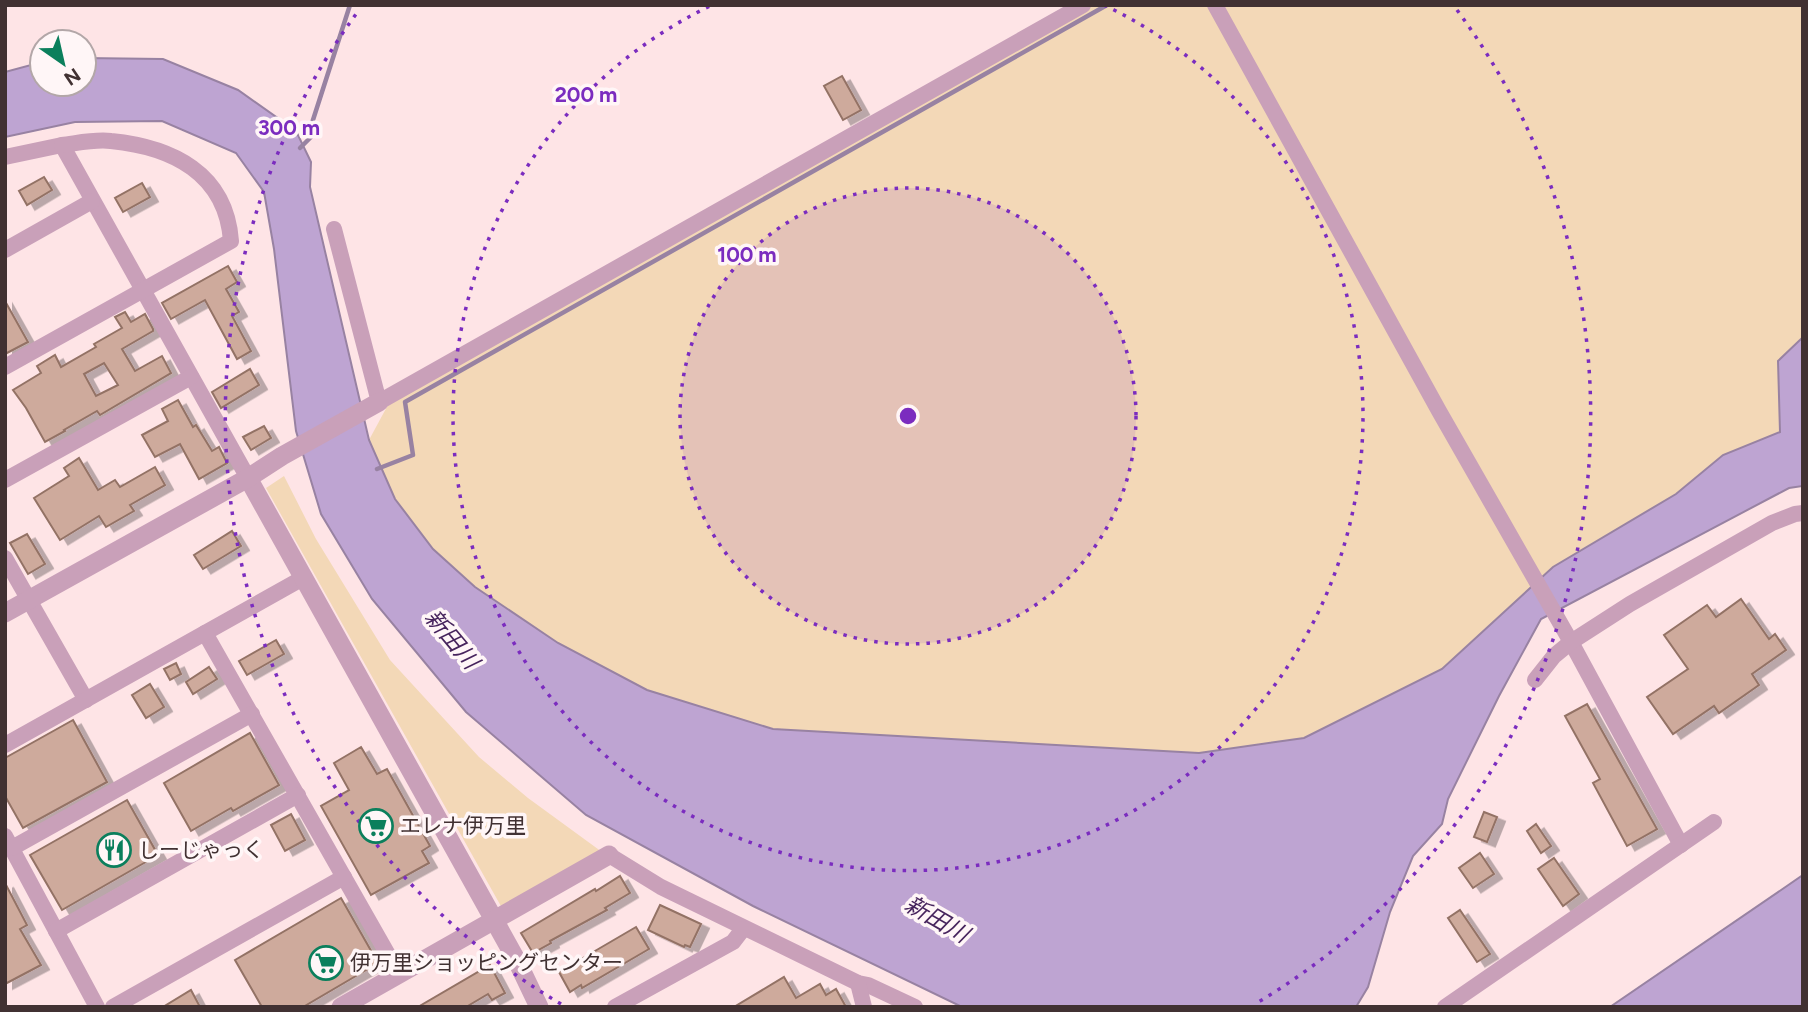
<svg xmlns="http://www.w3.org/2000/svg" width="1808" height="1012" viewBox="0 0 1808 1012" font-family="Figtree,'Noto Sans JP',sans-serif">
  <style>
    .green { fill: #f3d8b7 }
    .water { fill: #bea4d2; stroke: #9882a2; stroke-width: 2 }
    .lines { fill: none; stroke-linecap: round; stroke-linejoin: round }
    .stream { stroke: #9882a2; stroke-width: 4.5 }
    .building { fill: #ceaa9c; stroke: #937265; stroke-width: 2; fill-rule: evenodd; filter: url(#shadow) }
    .minor { stroke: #c9a0b9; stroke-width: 16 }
    .tertiary { stroke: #c9a0b9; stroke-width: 19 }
    .ring { fill: none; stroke: #7b2cbf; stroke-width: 3.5; stroke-dasharray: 3.5 7 }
    .labels { text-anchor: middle; stroke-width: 7; stroke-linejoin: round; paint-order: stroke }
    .poi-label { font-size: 21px; fill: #413132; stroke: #fff6f7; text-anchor: start }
    .water-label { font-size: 23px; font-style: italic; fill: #47245d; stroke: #fff6f7 }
    .centre { fill: #7b2cbf; stroke: #fff6f7; stroke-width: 3.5 }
    .ring-label { font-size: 21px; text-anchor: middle; font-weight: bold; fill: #7b2cbf; stroke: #fff6f7; stroke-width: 7; stroke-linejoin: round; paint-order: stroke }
  </style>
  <defs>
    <filter id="shadow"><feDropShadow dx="8" dy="4.5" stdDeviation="0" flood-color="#0004"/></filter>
  </defs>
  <rect width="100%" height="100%" fill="#fee4e6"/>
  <!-- green -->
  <g class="green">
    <path d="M1086 5H1803V337L1778 361 1780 432 1723 455 1676 494 1553 567 1442 669 1304 738 1199 753 773 729 647 690 558 643 475 587 433 549 395 499 369 440 389 403Z"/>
    <path d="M284 476 316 539 390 660 479 757 528 798 602 852 502 908 266 488Z"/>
  </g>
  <!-- water -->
  <g class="water">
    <path d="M84 58 163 59 238 90 296 131 311 162 310 187 369 440 395 499 433 549 475 587 558 643 647 690 773 729 1199 753 1304 738 1442 669 1553 567 1676 494 1723 455 1780 432 1778 361 1803 337V486L1789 488 1541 619 1499 696 1448 799 1442 824 1413 856 1390 912 1368 987 1356 1007H962L753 906 586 815 466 712 372 599 321 514 296 431 274 249 264 192 236 153 162 121 75 122 5 137V72L42 62V84H84Z"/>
    <path d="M1803 875V1007H1610Z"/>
  </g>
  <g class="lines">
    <!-- stream -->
    <g class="stream">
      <path d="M300 148 311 137 312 123 350 5"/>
      <path d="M377 469 413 455 405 402 1107 5"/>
    </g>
  </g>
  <!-- building -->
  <g class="building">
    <path d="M842 76 861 110 843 120 824 86Z"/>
    <path d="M44 177 52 190 27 205 19 191Z"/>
    <path d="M142 183 150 197 123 212 115 198Z"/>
    <path d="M228 266 237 282 226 289 239 312 232 316 251 351 237 359 205 300 171 319 162 303Z"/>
    <path d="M5 301 28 342 5 354Z"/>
    <path d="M125 312 131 322 145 314 153 329V331L122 349 135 371 162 356 171 373 100 415 97 411 64 430 65 431 45 442 26 408 13 390 41 373 37 366 55 355 61 367 96 347 94 344 122 328 115 317ZM104 363 118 385 96 396 84 374Z"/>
    <path d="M250 369 259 385 221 408 212 392Z"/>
    <path d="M178 400 193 427 196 425 212 451 219 447 227 463 199 479 180 444 155 457 142 435 168 421 162 409Z"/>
    <path d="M264 426 271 438 251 450 243 437Z"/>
    <path d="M79 458 98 490 115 480 120 487 155 467 165 485 130 505 134 511 106 527 99 516 60 540 34 498 69 476 64 468Z"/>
    <path d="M232 531 241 546 203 569 194 555Z"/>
    <path d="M27 534 45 564 28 574 10 543Z"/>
    <path d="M1741 599 1769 639 1775 634 1786 650 1752 674 1759 685 1719 713 1714 706 1673 734 1647 697 1688 669 1664 635 1707 605 1716 617Z"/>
    <path d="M276 640 284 654 247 675 239 661Z"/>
    <path d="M176 663 181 674 170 680 164 669Z"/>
    <path d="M209 667 217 679 193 694 186 682Z"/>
    <path d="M150 684 164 707 146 718 132 695Z"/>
    <path d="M1587 704 1657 829 1627 846 1593 783 1600 779 1565 716Z"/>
    <path d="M73 720 107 782 23 828 5 796V758Z"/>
    <path d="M250 733 279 785 233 811 231 808 191 831 164 783Z"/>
    <path d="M361 747 377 774 387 769 430 846 422 851 429 863 371 895 321 806 349 790 334 763Z"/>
    <path d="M127 800 158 855 62 910 30 855Z"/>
    <path d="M1484 812 1497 817 1487 842 1474 837Z"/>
    <path d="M291 814 305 840 285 851 271 825Z"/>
    <path d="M1536 824 1551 846 1541 853 1527 831Z"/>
    <path d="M1480 853 1494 874 1473 888 1459 868Z"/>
    <path d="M1554 858 1579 894 1563 906 1538 869Z"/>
    <path d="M620 876 630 893 605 908 607 910 550 941 551 943 533 953 521 933 595 889 596 891Z"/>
    <path d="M5 883 27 925 20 929 41 965 5 984Z"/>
    <path d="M341 898 378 963 303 1007H262L235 960Z"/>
    <path d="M660 905 701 924 690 947 685 945 684 947 648 930Z"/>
    <path d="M1460 910 1490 954 1477 962 1448 918Z"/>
    <path d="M636 927 649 949 582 988 581 985 570 992 559 972Z"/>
    <path d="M490 965 505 993 492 1000 488 994 466 1007H418Z"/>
    <path d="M784 977 796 998 820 984 826 995 836 989 846 1007H734Z"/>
    <path d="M191 990 200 1007H163Z"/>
  </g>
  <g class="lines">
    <!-- minor -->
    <g class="minor">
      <path d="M1215 5 1439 411 1571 642 1681 845"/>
      <path d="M5 157 62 145 248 478"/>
      <path d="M334 229 379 402 1083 5"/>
      <path d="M5 250 92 201"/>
      <path d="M5 367 231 241C226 173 172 147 111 141 95 139 78 143 62 145"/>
      <path d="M5 480 191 377"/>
      <path d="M5 558 86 700"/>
      <path d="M205 633 399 974"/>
      <path d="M1535 680 1554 656 1571 642 1630 604 1772 523 1795 514 1803 513"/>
      <path d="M5 745 303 578"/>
      <path d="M5 836 97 1007"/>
      <path d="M12 848 252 714"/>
      <path d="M609 855 661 887 858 983 868 985 915 1007"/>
      <path d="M56 931 298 795"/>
      <path d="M858 983 864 1007"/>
      <path d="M113 1007 344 877"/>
      <path d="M615 1007 733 942 743 929"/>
      <path d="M1445 1007 1714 822"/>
    </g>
    <!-- tertiary -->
    <g class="tertiary">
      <path d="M248 478 518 963 539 1007"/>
      <path d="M5 613 248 478 282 456 379 402"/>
      <path d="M341 1007 609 855"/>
    </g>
  </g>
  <!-- distance rings -->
  <circle cx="908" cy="416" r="228" fill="#7b2cbf" fill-opacity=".12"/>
  <g class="ring">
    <circle cx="908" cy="416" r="228"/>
    <path d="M1104 5A455 455 0 1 1 712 5"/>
    <path d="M561 1004A683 683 0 0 1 359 10M1457 10A683 683 0 0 1 1255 1004"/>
  </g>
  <!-- icons -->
  <defs>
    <g id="supermarket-ring" transform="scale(1.75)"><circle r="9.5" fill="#fff6f7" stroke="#0b7f5c" stroke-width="1.5"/><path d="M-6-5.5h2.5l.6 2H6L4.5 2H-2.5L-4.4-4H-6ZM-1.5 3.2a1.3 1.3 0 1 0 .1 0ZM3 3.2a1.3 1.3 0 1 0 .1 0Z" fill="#0b7f5c"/></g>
    <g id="restaurant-ring" transform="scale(1.75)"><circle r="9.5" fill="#fff6f7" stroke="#0b7f5c" stroke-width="1.5"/><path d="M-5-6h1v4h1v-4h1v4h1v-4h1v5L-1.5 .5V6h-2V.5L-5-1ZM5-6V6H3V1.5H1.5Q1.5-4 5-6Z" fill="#0b7f5c"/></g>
  </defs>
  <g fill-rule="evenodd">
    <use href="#supermarket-ring" x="376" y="826"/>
    <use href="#restaurant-ring" x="114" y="850"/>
    <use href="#supermarket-ring" x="326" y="963"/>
  </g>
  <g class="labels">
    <!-- poi labels -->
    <g class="poi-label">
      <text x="400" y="833">エレナ伊万里</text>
      <text x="138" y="857">しーじゃっく</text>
      <text x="350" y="970">伊万里ショッピングセンター</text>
    </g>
    <!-- water labels -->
    <g class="water-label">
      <text transform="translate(452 639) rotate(50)" y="8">新田川</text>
      <text transform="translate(937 919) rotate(30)" y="8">新田川</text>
    </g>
  </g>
  <circle cx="908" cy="416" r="10" class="centre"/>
  <g class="ring-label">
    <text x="586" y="102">200 m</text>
    <text x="289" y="135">300 m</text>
    <text x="747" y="262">100 m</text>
  </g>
  <!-- border -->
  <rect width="1808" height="1012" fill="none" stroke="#413132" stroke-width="14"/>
  <!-- north arrow -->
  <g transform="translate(63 63) rotate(146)"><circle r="33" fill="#fff6f7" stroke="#b3a7a8" stroke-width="2"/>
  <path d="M0-5L12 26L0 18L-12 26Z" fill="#0b7f5c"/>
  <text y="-10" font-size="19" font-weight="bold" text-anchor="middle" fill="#413132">N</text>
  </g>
</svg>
